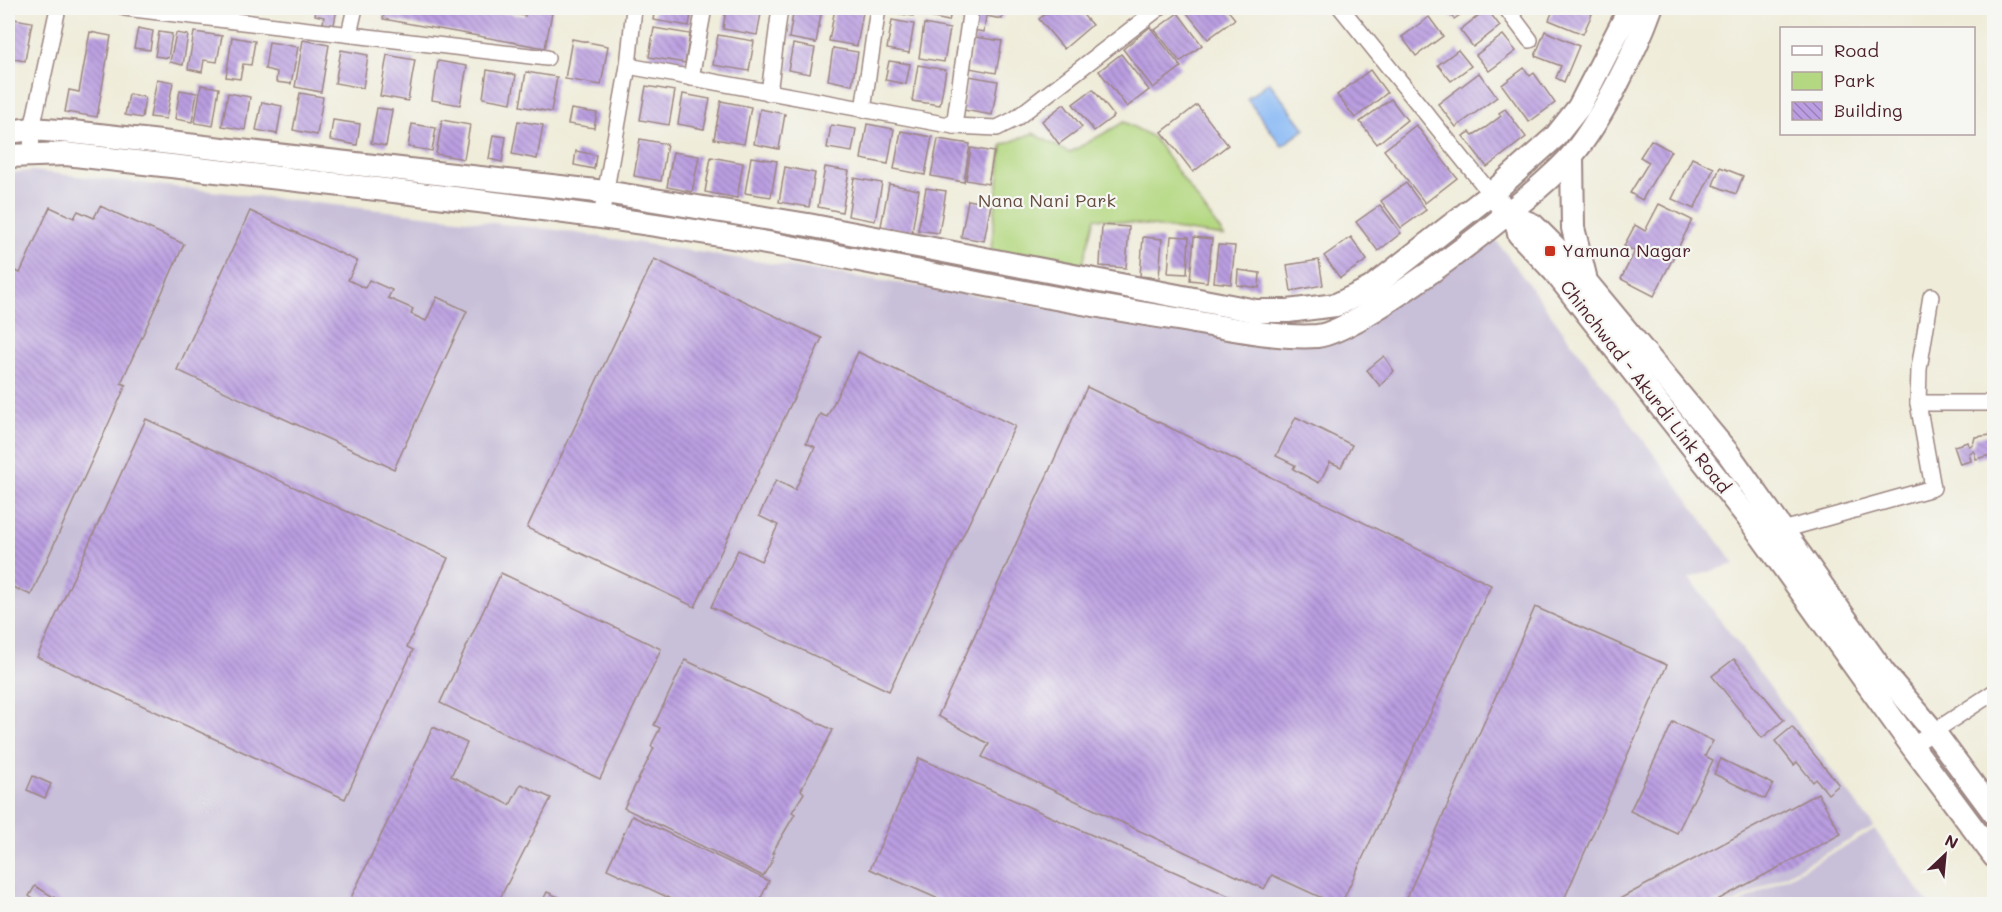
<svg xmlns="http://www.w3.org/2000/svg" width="2002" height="912" viewBox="0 0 2002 912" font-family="Mali,sans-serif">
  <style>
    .industrial { fill: #c8bfd8 }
    .green { fill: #b4d881; stroke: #7f7c56; stroke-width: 1.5 }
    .water { fill: #89b9f5; stroke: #6a6c90; stroke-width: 1.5 }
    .building { fill: url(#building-back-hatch) }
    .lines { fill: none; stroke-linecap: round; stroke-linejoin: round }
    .minor-casing { stroke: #9c8682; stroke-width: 18 }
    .primary-casing { stroke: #9c8682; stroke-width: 26 }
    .minor { stroke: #fff; stroke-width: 15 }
    .primary { stroke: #fff; stroke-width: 22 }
    .poi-dot { fill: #c8321e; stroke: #f6f6f2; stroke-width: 2 }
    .labels { text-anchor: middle; stroke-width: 4.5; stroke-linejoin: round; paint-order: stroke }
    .park-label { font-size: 18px; fill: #644d40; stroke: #f6f6f2 }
    .poi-label { font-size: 18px; fill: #4a1f2b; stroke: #f6f6f2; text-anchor: start }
    .street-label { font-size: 18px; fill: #4a1f2b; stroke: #f6f6f2 }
  </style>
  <defs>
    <pattern id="building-back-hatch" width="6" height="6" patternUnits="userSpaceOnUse" patternTransform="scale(1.5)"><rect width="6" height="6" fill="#ba9ee1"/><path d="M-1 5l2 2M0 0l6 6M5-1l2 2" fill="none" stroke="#9980b7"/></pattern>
  </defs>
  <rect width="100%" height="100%" fill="#f6f6f2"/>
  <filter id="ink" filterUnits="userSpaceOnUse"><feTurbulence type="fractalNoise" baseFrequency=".0167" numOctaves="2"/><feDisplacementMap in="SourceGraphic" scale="12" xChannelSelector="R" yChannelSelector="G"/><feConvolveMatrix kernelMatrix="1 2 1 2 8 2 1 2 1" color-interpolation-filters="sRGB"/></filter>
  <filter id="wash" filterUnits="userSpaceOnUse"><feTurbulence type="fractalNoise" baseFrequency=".008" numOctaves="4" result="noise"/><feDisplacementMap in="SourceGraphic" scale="24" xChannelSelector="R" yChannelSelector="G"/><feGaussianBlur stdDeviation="1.35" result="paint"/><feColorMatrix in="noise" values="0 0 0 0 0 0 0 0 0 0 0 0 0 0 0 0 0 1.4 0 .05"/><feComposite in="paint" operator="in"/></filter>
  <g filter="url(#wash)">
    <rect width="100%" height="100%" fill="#efecd9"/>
    <!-- industrial -->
    <g class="industrial">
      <path d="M32 171 557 230 1279 343 1331 339 1487 228 1735 564 1689 578 1874 827 1732 904H8V173Z"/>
      <path d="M1875 830 1929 904H1738Z"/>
    </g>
    <!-- green -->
    <path class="green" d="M1124 122 1153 137 1224 236 1095 218 1082 267 991 250 1002 145 1033 133 1069 153Z"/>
    <!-- water -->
    <path class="water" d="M1269 82 1305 129 1282 146 1247 99Z"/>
    <g id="blocks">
      <!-- building -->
      <g class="building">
        <path d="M316 8H337L334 25 323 23 324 17 315 15Z"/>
        <path d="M385 8H475L525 16 526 8H553L545 48 383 19Z"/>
        <path d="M655 8H692L689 26 653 20Z"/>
        <path d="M726 8H762L757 35 723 29Z"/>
        <path d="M794 8H822L816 43 789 38Z"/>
        <path d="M835 8 863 12 857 46 829 41Z"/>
        <path d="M896 8H915L913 16 895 13Z"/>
        <path d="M926 8H952L949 21 924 16Z"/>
        <path d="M976 8H1004L1002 19 986 16 984 32 972 30Z"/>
        <path d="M1052 8H1077L1092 25 1064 49 1039 19Z"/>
        <path d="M1183 8H1226L1235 19 1208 39Z"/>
        <path d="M1445 8H1470L1454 19Z"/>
        <path d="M1554 8H1577L1592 14 1583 34 1549 20Z"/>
        <path d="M1487 9 1500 26 1473 47 1460 30Z"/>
        <path d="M1178 13 1202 45 1180 62 1155 30Z"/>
        <path d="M1429 17 1443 36 1416 56 1402 37Z"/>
        <path d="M8 18 32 22 25 61 8 58Z"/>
        <path d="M892 20 914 24 909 53 887 49Z"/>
        <path d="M924 24 950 29 944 62 919 58Z"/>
        <path d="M1150 27 1181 67 1153 88 1123 49Z"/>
        <path d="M138 28 153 31 150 50 134 48Z"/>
        <path d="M654 28 690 34 685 63 649 57Z"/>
        <path d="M1545 31 1579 46 1564 82 1556 78 1561 66 1535 56Z"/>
        <path d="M90 32 111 36 97 117 65 112 69 90 79 92Z"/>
        <path d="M159 32 172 34 168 58 155 56Z"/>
        <path d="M194 32 222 36 217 62 204 60 202 72 188 69Z"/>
        <path d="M176 33 188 35 183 65 170 62Z"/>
        <path d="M718 35 754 41 749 71 713 65Z"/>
        <path d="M1503 35 1516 51 1489 71 1476 55Z"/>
        <path d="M232 37 255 41 251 65 243 64 240 79 226 77Z"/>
        <path d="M975 37 1002 41 996 73 969 68Z"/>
        <path d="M572 39 608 46 601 85 565 79Z"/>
        <path d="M303 40 329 45 321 92 295 87Z"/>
        <path d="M269 42 298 47 291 84 276 82 277 72 265 69Z"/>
        <path d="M793 44 815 48 810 74 788 70Z"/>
        <path d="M833 48 858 52 852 85 828 80Z"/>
        <path d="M341 50 368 55 363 88 335 83Z"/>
        <path d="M1458 50 1471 66 1451 81 1438 65Z"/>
        <path d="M1121 54 1149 90 1127 107 1099 71Z"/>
        <path d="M387 55 415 60 408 101 380 96Z"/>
        <path d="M438 61 467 66 460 105 432 100Z"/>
        <path d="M889 61 910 64 906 84 885 80Z"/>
        <path d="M918 65 946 70 940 105 912 101Z"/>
        <path d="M1524 68 1530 76 1534 73 1555 103 1529 122 1502 85Z"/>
        <path d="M487 70 516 75 511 103 483 98Z"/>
        <path d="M1370 70 1387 93 1355 118 1337 95Z"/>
        <path d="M526 72 557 77 551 112 520 106Z"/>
        <path d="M1479 73 1497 97 1456 127 1438 104Z"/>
        <path d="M969 76 998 81 992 115 963 110Z"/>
        <path d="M157 79 173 82 166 119 150 117Z"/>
        <path d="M201 85 219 88 213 126 195 123Z"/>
        <path d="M646 86 675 91 669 125 640 120Z"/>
        <path d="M1093 89 1114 116 1094 131 1073 104Z"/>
        <path d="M180 90 197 93 192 122 175 119Z"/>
        <path d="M228 93 250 97 245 130 222 126Z"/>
        <path d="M300 93 323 97 317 135 293 130Z"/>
        <path d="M129 94 145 97 142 118 125 115Z"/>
        <path d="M683 94 710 99 704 129 678 124Z"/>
        <path d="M1391 99 1407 120 1377 144 1360 122Z"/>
        <path d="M721 101 751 107 744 144 714 139Z"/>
        <path d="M262 102 282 106 277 134 256 130Z"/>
        <path d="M1064 104 1082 127 1059 144 1042 121Z"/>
        <path d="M1197 105 1228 145 1193 172 1162 132Z"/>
        <path d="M377 108 392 110 386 146 371 143Z"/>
        <path d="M571 109 597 113 594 128 568 124Z"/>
        <path d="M760 109 785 114 779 149 754 144Z"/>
        <path d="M1505 109 1526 137 1487 167 1463 136 1470 132 1473 135 1485 128 1501 116 1499 113Z"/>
        <path d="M333 120 360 124 357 145 330 140Z"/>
        <path d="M442 120 470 125 464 159 436 154Z"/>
        <path d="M518 121 543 125 537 159 512 154Z"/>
        <path d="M412 124 436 128 432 151 408 147Z"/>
        <path d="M867 124 894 129 888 164 861 159Z"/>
        <path d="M831 125 856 129 852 152 827 148Z"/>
        <path d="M1416 125 1457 178 1425 203 1384 150Z"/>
        <path d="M901 131 932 137 925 175 894 169Z"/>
        <path d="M493 135 506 137 502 162 489 159Z"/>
        <path d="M640 139 667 144 661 181 634 176Z"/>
        <path d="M938 139 970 144 964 182 931 176Z"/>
        <path d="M1651 140 1671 151 1642 200 1630 193 1649 162 1640 157Z"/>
        <path d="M971 148 994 152 988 184 966 180Z"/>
        <path d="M576 151 596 155 594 169 574 165Z"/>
        <path d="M673 152 699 156 692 192 667 187Z"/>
        <path d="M711 157 743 163 737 198 705 192Z"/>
        <path d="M751 157 777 161 771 197 745 193Z"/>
        <path d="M1692 158 1714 168 1694 209 1672 199Z"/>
        <path d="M785 167 815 173 809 207 779 202Z"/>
        <path d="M825 167 849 171 842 212 818 207Z"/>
        <path d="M1720 167 1743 176 1736 194 1713 185Z"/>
        <path d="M854 178 882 183 875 221 848 216Z"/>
        <path d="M1406 183 1426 210 1401 228 1381 201Z"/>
        <path d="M889 184 919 190 912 232 881 226Z"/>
        <path d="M926 188 946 191 939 233 918 230Z"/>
        <path d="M968 200 991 204 984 241 961 237Z"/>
        <path d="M1659 204 1692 220 1654 296 1621 279 1635 251 1624 246 1635 225 1645 231Z"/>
        <path d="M1380 205 1401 233 1378 251 1356 222Z"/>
        <path d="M100 206 184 244 121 383 126 385 31 595 8 585V301L12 292 8 290V282L13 270 20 273 50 207 74 218 78 211 94 218Z"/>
        <path d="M250 211 357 261 348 280 365 288 369 280 392 290 388 298 413 309 411 314 426 321 437 297 467 311 394 469 177 370Z"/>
        <path d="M1102 225 1129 227 1126 268 1100 266Z"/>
        <path d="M1171 236 1189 237 1187 274 1168 273Z"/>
        <path d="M1143 237 1162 239 1159 278 1140 276Z"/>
        <path d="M1194 237 1212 239 1207 282 1190 280Z"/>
        <path d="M1351 237 1367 260 1340 278 1324 256Z"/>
        <path d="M1218 245 1235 246 1231 284 1214 282Z"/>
        <path d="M654 259 822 338 695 607 527 528Z"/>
        <path d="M1319 260 1323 285 1291 291 1287 265Z"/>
        <path d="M1238 270 1260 273 1259 288 1237 285Z"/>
        <path d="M858 352 1015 426 889 691 711 607 738 550 761 561 778 525 759 516 776 480 795 490 815 447 806 443 820 414 827 417Z"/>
        <path d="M1384 356 1394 371 1380 386 1367 370Z"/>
        <path d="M1087 387 1491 585 1341 904H1335L1272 875 1264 889 982 757 989 744 938 716Z"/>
        <path d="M1296 417 1352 445 1341 467 1330 462 1319 483 1293 469 1295 465 1276 456Z"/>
        <path d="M146 419 448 558 407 647 413 650 345 799 37 657Z"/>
        <path d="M1994 431V454L1976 459 1974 451 1969 453 1971 461 1960 464 1954 446 1968 442 1969 446 1973 445 1975 437 1991 435 1990 432Z"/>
        <path d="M501 573 661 649 600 779 440 703Z"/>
        <path d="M1535 607 1667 665 1562 904H1404Z"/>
        <path d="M1734 659 1784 720 1762 738 1712 676Z"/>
        <path d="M685 660 833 730 801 790 804 793 792 812 795 814 772 853H774L771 863 763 876 624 808 654 748 651 746 660 728 654 725Z"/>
        <path d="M1673 722 1713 741 1705 756 1713 760 1677 833 1630 811Z"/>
        <path d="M433 727 467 743 451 776 510 805 521 784 551 798 497 904H348Z"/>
        <path d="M1792 727 1839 785 1828 794 1816 779 1813 782 1797 762 1794 765 1775 741Z"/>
        <path d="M919 758 1247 904H950L870 869Z"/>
        <path d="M1721 759 1773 784 1765 799 1714 774Z"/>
        <path d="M33 776 51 784 45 798 27 790Z"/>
        <path d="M1818 793 1841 834 1710 904H1610Z"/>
        <path d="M632 816 769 881 758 904H682L607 869Z"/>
        <path d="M35 886 65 904H36L37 902 29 896Z"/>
        <path d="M547 892 574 904H541Z"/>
      </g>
    </g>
  </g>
  <g filter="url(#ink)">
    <use href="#blocks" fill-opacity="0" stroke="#9c8682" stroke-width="1.5"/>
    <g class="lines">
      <!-- minor casing -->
      <g class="minor-casing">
        <g id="minor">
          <path d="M125 8 547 58"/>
          <path d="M1341 8 1491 194"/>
          <path d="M1506 8 1530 40"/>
          <path d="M349 34 355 8"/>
          <path d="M628 66 954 126 997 128 1015 119 1159 8"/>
          <path d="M691 78 704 8"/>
          <path d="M769 93 780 8"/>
          <path d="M863 110 878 8"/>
          <path d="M954 126 971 8"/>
          <path d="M31 155 32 129 58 8"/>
          <path d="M601 217 628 66 634 8"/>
          <path d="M1918 403 1919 369 1931 296"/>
          <path d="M1783 530 1933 488 1918 403H1994"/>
          <path d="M1912 746 1994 692"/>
        </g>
      </g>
      <!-- primary casing -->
      <g class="primary-casing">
        <g id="primary">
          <path d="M8 132 32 129 72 132 605 192 808 225 1256 311H1288L1336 305 1355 296 1371 288 1491 194 1556 136 1579 107 1630 8"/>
          <path d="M8 156 66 154C313 183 561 205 806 250 930 273 1053 300 1177 319 1219 326 1276 339 1317 336 1363 331 1540 194 1573 154 1602 119 1636 50 1651 8"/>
          <path d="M1572 156 1573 228 1585 276"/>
          <path d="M1500 204 1516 218 1533 225 1569 261 1728 453 1884 673 1934 732 1994 813"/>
          <path d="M1516 218 1519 234 1554 271 1749 519 1912 746 1994 856"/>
        </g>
      </g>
      <!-- minor -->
      <use href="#minor" class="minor"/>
      <!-- primary -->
      <use href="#primary" class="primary"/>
    </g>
  </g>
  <!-- markers -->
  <rect class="poi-dot" x="1544" y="245" width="12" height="12" rx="3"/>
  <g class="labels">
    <!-- park labels -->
    <g class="park-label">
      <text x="1047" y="207">Nana Nani Park</text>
    </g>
    <!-- poi labels -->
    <g class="poi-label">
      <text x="1562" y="257">Yamuna Nagar</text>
    </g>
    <!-- street labels -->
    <g class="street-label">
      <text transform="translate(1645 387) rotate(52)" y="6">Chinchwad - Akurdi Link Road</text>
    </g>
  </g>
  <!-- margin -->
  <rect width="2002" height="912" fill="none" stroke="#f6f6f2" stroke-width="30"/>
  <!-- legend -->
  <rect x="1780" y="27" width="195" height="108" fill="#f6f6f2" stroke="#b1a0a2" stroke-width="1.5"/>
  <rect x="1792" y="46" width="30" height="9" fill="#ffffff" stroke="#b1a0a2" stroke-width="1.5"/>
  <text x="1834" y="57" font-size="18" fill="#4a1f2b">Road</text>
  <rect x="1792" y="72" width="30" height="18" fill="#b4d881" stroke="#b1a0a2" stroke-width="1.5"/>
  <text x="1834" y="87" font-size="18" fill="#4a1f2b">Park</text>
  <rect x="1792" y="102" width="30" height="18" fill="url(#building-back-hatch)" stroke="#b1a0a2" stroke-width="1.5"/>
  <text x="1834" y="117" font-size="18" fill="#4a1f2b">Building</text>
  <!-- north arrow -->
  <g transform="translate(1945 855) rotate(26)" stroke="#f6f6f2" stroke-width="4.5" paint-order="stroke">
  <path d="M0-4.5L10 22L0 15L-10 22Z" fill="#4a1f2b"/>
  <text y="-9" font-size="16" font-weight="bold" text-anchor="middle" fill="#4a1f2b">N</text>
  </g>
</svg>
